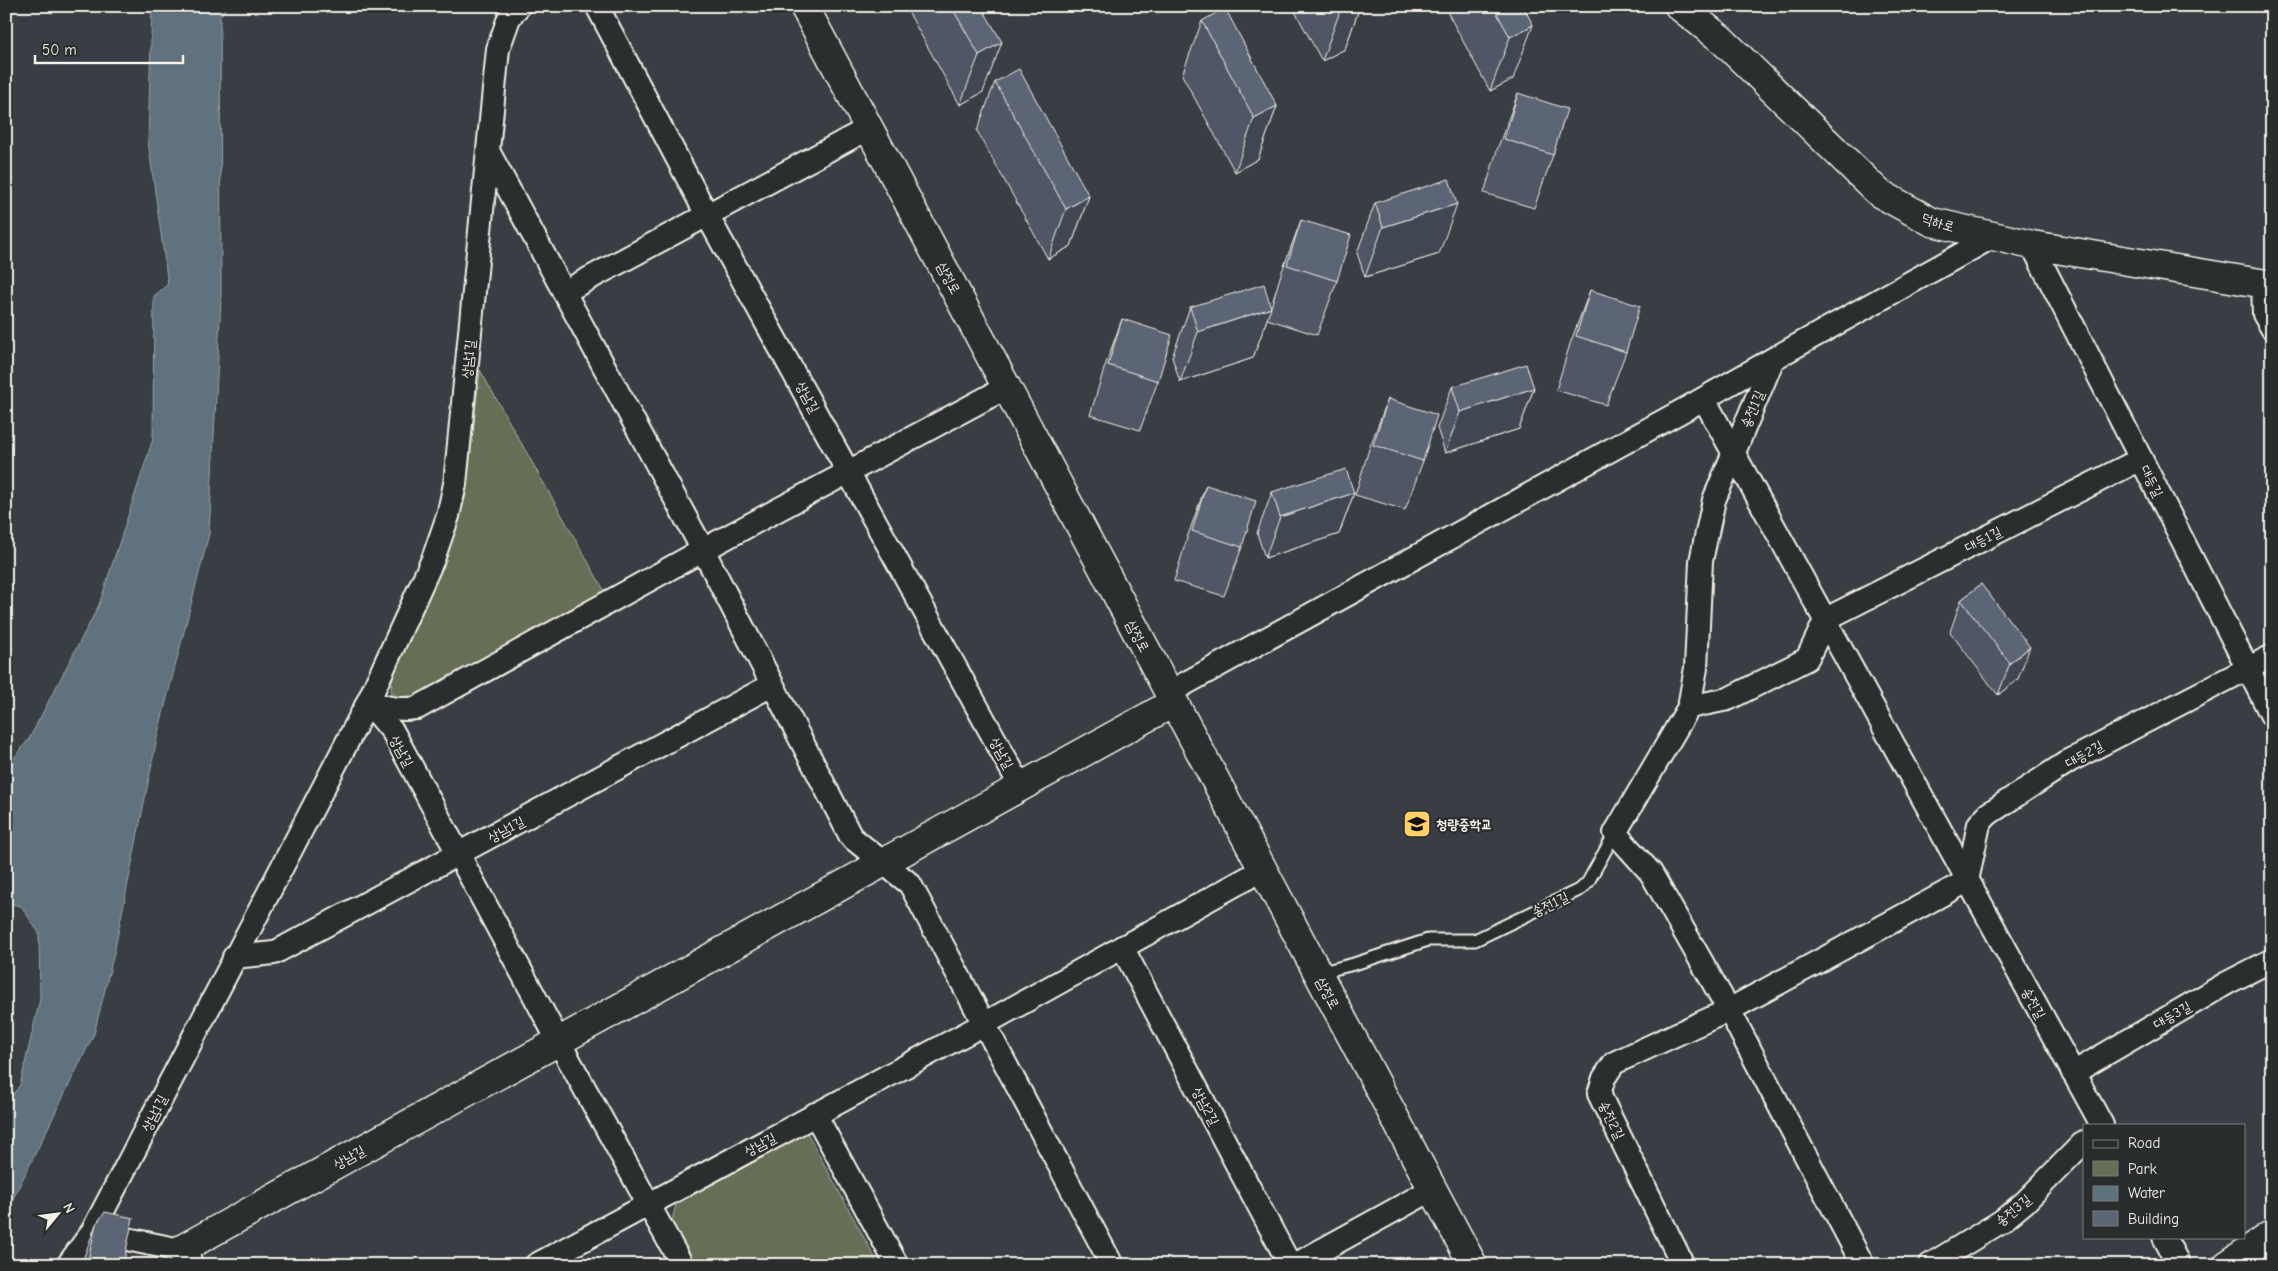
<svg xmlns="http://www.w3.org/2000/svg" width="2278" height="1271" viewBox="0 0 2278 1271" font-family="'Comic Neue','Poor Story',sans-serif">
  <style>
    .green { fill: #666e54; stroke: #adb09e }
    .water { fill: #5e727d; stroke: #9aa5a8 }
    .lines { fill: none; stroke-linecap: round; stroke-linejoin: round }
    .lane-casing { stroke: #f4f1e8; stroke-width: 15 }
    .street-casing { stroke: #f4f1e8; stroke-width: 26 }
    .secondary-casing { stroke: #f4f1e8; stroke-width: 31 }
    .lane { stroke: #2a2d2e; stroke-width: 11 }
    .street { stroke: #2a2d2e; stroke-width: 22 }
    .secondary { stroke: #2a2d2e; stroke-width: 28 }
    .wall { fill: #4f5765; stroke: #f4f1e8 }
    .shaded-wall { fill: #404753; stroke: #f4f1e8 }
    .building { fill: #5c6576; stroke: #f4f1e8 }
    .labels { text-anchor: middle; stroke-width: 4.5; stroke-linejoin: round; paint-order: stroke }
    .street-label { font-size: 14px; fill: #f4f1e8; stroke: #2a2d2e }
    .poi-label { font-size: 14px; font-weight: bold; fill: #f4f1e8; stroke: #2a2d2e; text-anchor: start }
  </style>
  <rect width="100%" height="100%" fill="#393e44"/>
  <filter id="ink" filterUnits="userSpaceOnUse"><feTurbulence type="fractalNoise" baseFrequency=".02" numOctaves="2"/><feDisplacementMap in="SourceGraphic" scale="10" xChannelSelector="R" yChannelSelector="G"/><feConvolveMatrix kernelMatrix="1 2 1 2 8 2 1 2 1" color-interpolation-filters="sRGB"/></filter>
  <g filter="url(#ink)">
    <!-- green -->
    <g class="green">
      <path d="M480 370 605 592 410 702 401 700 391 691 392 679 455 531 466 495Z"/>
      <path d="M806 1131 879 1265H694L671 1224 677 1201Z"/>
    </g>
    <!-- water -->
    <path class="water" d="M152 6H228L220 16 221 297 209 534 158 733 114 953 94 1034 6 1213V1104L20 1085 40 999 39 933 21 906 6 903V768L29 739 99 605 153 439 154 296 168 284 148 141Z"/>
    <g class="lines">
      <!-- lane casing -->
      <g class="lane-casing">
        <path id="lane" d="M1318 973 1354 964 1428 940H1475L1581 889 1588 882 1615 833"/>
      </g>
      <!-- street casing -->
      <g class="street-casing">
        <g id="street">
          <path d="M597 6 707 215 1021 787"/>
          <path d="M488 151 703 550 851 837 910 884 1112 1265"/>
          <path d="M2032 245 2272 716"/>
          <path d="M2263 284 2264 314 2272 328"/>
          <path d="M564 292 869 128"/>
          <path d="M1704 399 2102 1125"/>
          <path d="M1168 693 1689 407 1773 359"/>
          <path d="M368 702C385 707 399 711 417 708L703 550 1007 387"/>
          <path d="M368 702 393 732 559 1042 682 1265"/>
          <path d="M1689 707 1728 699 1807 659 1826 619 2141 459"/>
          <path d="M1967 881 1979 824 1988 814 2069 761 2272 656"/>
          <path d="M1122 947 1290 1265"/>
          <path d="M234 957 274 953 772 685"/>
          <path d="M2073 1073 2227 983 2272 960"/>
          <path d="M815 1114 897 1265"/>
          <path d="M98 1233 180 1250"/>
          <path d="M2164 1237 2179 1265"/>
          <path d="M68 1265 92 1232 368 702 433 559 448 516 455 484 498 49 509 18 519 6"/>
          <path d="M536 1265 984 1024 1262 870"/>
          <path d="M1295 1265 1433 1189"/>
          <path d="M1683 1265 1599 1094 1604 1078 1614 1063 1729 1010 1967 881"/>
          <path d="M1863 1265 1729 1010 1651 873 1615 833 1689 707 1696 668 1701 561 1714 500 1773 359 1994 236"/>
          <path d="M1930 1265 2002 1221 2025 1202 2084 1142"/>
        </g>
      </g>
      <!-- secondary casing -->
      <g class="secondary-casing">
        <g id="secondary">
          <path d="M804 6 1473 1265"/>
          <path d="M1679 6 1721 39 1879 193 1932 222 2032 245 2272 285"/>
          <path d="M189 1265 180 1250 1173 703"/>
          <path d="M2227 1265 2272 1234"/>
        </g>
      </g>
      <!-- lane -->
      <use href="#lane" class="lane"/>
      <!-- street -->
      <use href="#street" class="street"/>
      <!-- secondary -->
      <use href="#secondary" class="secondary"/>
    </g>
    <!-- wall -->
    <g class="wall">
      <path d="M905 6H981L983 92 960 105Z"/>
      <path d="M1292 6H1360L1345 49 1322 61Z"/>
      <path d="M1444 6H1523L1513 79 1490 91Z"/>
      <path d="M1202 21 1277 106 1258 159 1235 172 1182 75Z"/>
      <path d="M995 82 1089 196 1071 246 1048 259 977 131Z"/>
      <path d="M1518 93 1553 155 1534 208 1484 193 1498 147Z"/>
      <path d="M1375 203 1439 254 1365 277 1357 253Z"/>
      <path d="M1301 220 1337 281 1317 335 1267 319 1253 358 1180 382 1172 357 1190 307H1271L1281 274Z"/>
      <path d="M1590 290 1626 352 1606 405 1556 390 1570 344Z"/>
      <path d="M1122 319 1158 381 1140 430 1090 415 1104 369Z"/>
      <path d="M1452 387 1534 388 1519 429 1445 453 1437 428Z"/>
      <path d="M1388 399 1423 461 1405 510 1355 495 1369 449Z"/>
      <path d="M1206 485 1242 547 1224 596 1174 581 1188 535Z"/>
      <path d="M1272 492 1354 493 1339 534 1265 558 1257 533Z"/>
      <path d="M1981 584 2018 679 1998 695 1950 632 1961 600Z"/>
      <path d="M96 1224 123 1265H81Z"/>
    </g>
    <!-- shaded-wall -->
    <g class="shaded-wall">
      <path d="M1166 6H1171L1164 10Z"/>
      <path d="M1350 6H1360L1345 49 1322 61 1340 11Z"/>
      <path d="M1533 25 1513 79 1490 91 1510 37Z"/>
      <path d="M1002 42 983 92 960 105 979 55Z"/>
      <path d="M1277 106 1258 159 1235 172 1254 118Z"/>
      <path d="M1089 196 1071 246 1048 259 1066 209Z"/>
      <path d="M1457 204 1439 254 1365 277 1383 227Z"/>
      <path d="M1271 308 1253 358 1180 382 1198 332Z"/>
      <path d="M1534 388 1519 429 1445 453 1460 412Z"/>
      <path d="M1354 493 1339 534 1265 558 1280 517Z"/>
      <path d="M2030 647 2018 679 1998 695 2010 663Z"/>
    </g>
    <!-- building -->
    <g class="building">
      <path d="M951 6H981L1002 42 979 55Z"/>
      <path d="M1337 6H1350L1340 11Z"/>
      <path d="M1493 6H1523L1533 25 1510 37Z"/>
      <path d="M1225 8 1277 106 1254 118 1202 21Z"/>
      <path d="M1019 69 1089 196 1066 209 995 82Z"/>
      <path d="M1518 93 1567 109 1553 155 1504 139Z"/>
      <path d="M1449 179 1457 204 1383 227 1375 203Z"/>
      <path d="M1301 220 1351 235 1337 281 1287 265Z"/>
      <path d="M1264 284 1271 308 1198 332 1190 307Z"/>
      <path d="M1590 290 1640 306 1626 352 1576 336Z"/>
      <path d="M1122 319 1172 335 1158 381 1108 365Z"/>
      <path d="M1526 364 1534 388 1460 412 1452 387Z"/>
      <path d="M1388 399 1437 415 1423 461 1373 445Z"/>
      <path d="M1346 469 1354 493 1280 517 1272 492Z"/>
      <path d="M1206 485 1256 501 1242 547 1192 531Z"/>
      <path d="M1981 584 2030 647 2010 663 1961 600Z"/>
      <path d="M105 1212 133 1218 123 1265H87L96 1224Z"/>
    </g>
  </g>
  <!-- icons -->
  <defs>
    <g id="school-square" transform="scale(1.4375)"><rect x="-9" y="-9" width="18" height="18" rx="4" fill="#ffd166" stroke="#2a2d2e"/><path d="M0-5L7-2L0 1L-7-2ZM-4 1L0 2.5L4 1V4Q0 6-4 4Z" fill="#111"/></g>
  </defs>
  <g fill-rule="evenodd">
    <use href="#school-square" x="1417" y="824"/>
  </g>
  <g class="labels">
    <!-- street labels -->
    <g class="street-label">
      <text transform="translate(1938 222) rotate(17)" y="5">덕하로</text>
      <text transform="translate(949 278) rotate(62)" y="5">삼정로</text>
      <text transform="translate(468 359) rotate(-84)" y="5">상남1길</text>
      <text transform="translate(808 397) rotate(61)" y="5">상남길</text>
      <text transform="translate(1752 409) rotate(-67)" y="5">송전1길</text>
      <text transform="translate(2152 481) rotate(63)" y="5">대등길</text>
      <text transform="translate(1983 539) rotate(-27)" y="5">대등1길</text>
      <text transform="translate(1138 636) rotate(62)" y="5">삼정로</text>
      <text transform="translate(402 751) rotate(61)" y="5">상남길</text>
      <text transform="translate(1002 753) rotate(61)" y="5">상남길</text>
      <text transform="translate(2084 754) rotate(-29)" y="5">대등2길</text>
      <text transform="translate(506 829) rotate(-28)" y="5">상남1길</text>
      <text transform="translate(1550 904) rotate(-26)" y="5">송전1길</text>
      <text transform="translate(1328 993) rotate(62)" y="5">삼정로</text>
      <text transform="translate(2034 1003) rotate(61)" y="5">송전길</text>
      <text transform="translate(2172 1015) rotate(-30)" y="5">대등3길</text>
      <text transform="translate(1206 1106) rotate(62)" y="5">상남2길</text>
      <text transform="translate(154 1113) rotate(-63)" y="5">상남1길</text>
      <text transform="translate(1612 1120) rotate(64)" y="5">송전2길</text>
      <text transform="translate(760 1144) rotate(-28)" y="5">상남길</text>
      <text transform="translate(349 1157) rotate(-29)" y="5">상남길</text>
      <text transform="translate(2013 1210) rotate(-39)" y="5">송전3길</text>
    </g>
    <!-- poi labels -->
    <g class="poi-label">
      <text x="1436" y="829">청량중학교</text>
    </g>
  </g>
  <!-- margin -->
  <rect width="2278" height="1271" fill="none" stroke="#2a2d2e" stroke-width="25"/>
  <rect x="12" y="12" width="2253" height="1246" fill="none" stroke="#f4f1e8" stroke-width="2" filter="url(#ink)"/>
  <!-- legend -->
  <rect x="2083" y="1124" width="162" height="115" fill="#2a2d2e" stroke="#7b7b78"/>
  <rect x="2093" y="1140" width="25" height="8" fill="#2a2d2e" stroke="#7b7b78"/>
  <text x="2128" y="1148" font-size="15" fill="#f4f1e8">Road</text>
  <rect x="2093" y="1161" width="25" height="15" fill="#666e54" stroke="#7b7b78"/>
  <text x="2128" y="1174" font-size="15" fill="#f4f1e8">Park</text>
  <rect x="2093" y="1186" width="25" height="15" fill="#5e727d" stroke="#7b7b78"/>
  <text x="2128" y="1198" font-size="15" fill="#f4f1e8">Water</text>
  <rect x="2093" y="1211" width="25" height="15" fill="#5c6576" stroke="#7b7b78"/>
  <text x="2128" y="1224" font-size="15" fill="#f4f1e8">Building</text>
  <!-- north arrow -->
  <g transform="translate(58 1214) rotate(61)" stroke="#2a2d2e" stroke-width="4" paint-order="stroke">
  <path d="M0-4L9 19L0 12L-9 19Z" fill="#f4f1e8"/>
  <text y="-8" font-size="14" font-weight="bold" text-anchor="middle" fill="#f4f1e8">N</text>
  </g>
  <!-- scale -->
  <path d="M35 55v8h148v-8" fill="none" stroke="#f4f1e8" stroke-width="2.5"/>
  <text x="42" y="55" font-size="15" fill="#f4f1e8" stroke="#2a2d2e" stroke-width="4" paint-order="stroke">50 m</text>
</svg>
